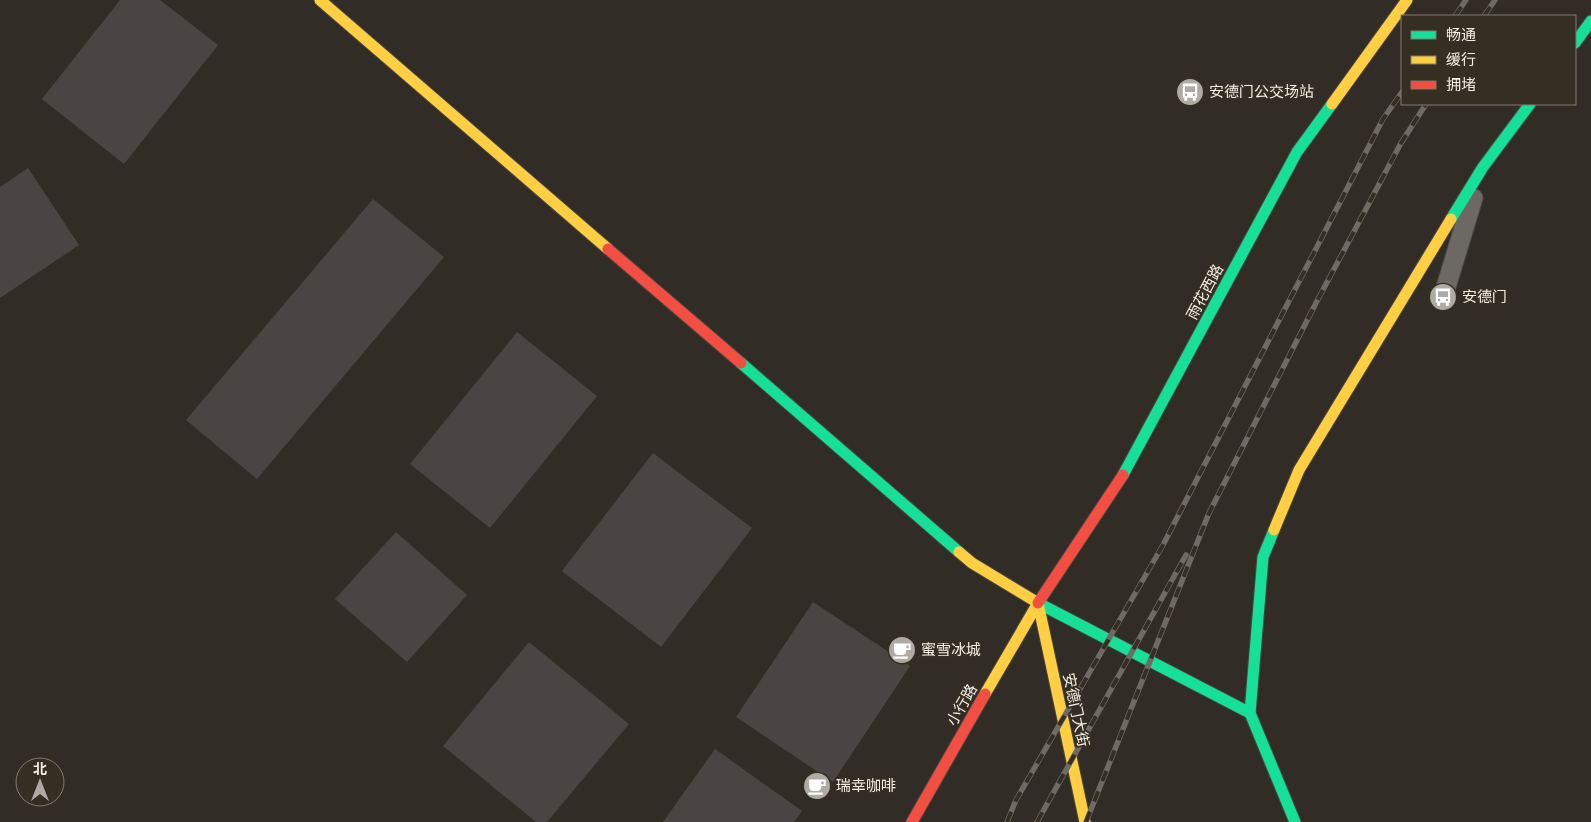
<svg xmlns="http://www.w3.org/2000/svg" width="1591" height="822" viewBox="0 0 1591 822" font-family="'Zilla Slab','Noto Sans SC',serif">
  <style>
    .building { fill: #4a4542 }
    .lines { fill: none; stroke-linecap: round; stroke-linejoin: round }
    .lane-casing { stroke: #4c4843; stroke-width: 21 }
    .fast-casing { stroke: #4c4843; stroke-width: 13 }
    .slow-casing { stroke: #4c4843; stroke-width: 13 }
    .jam-casing { stroke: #4c4843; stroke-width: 13 }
    .lane { stroke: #6c6964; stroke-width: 19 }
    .fast { stroke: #16e098; stroke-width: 11 }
    .slow { stroke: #ffcf43; stroke-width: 11 }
    .jam { stroke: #f24e42; stroke-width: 11 }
    .rail-casing { stroke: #6e6b66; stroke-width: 5.5 }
    .rail { stroke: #352e22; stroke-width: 4; stroke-dasharray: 11; stroke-linecap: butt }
    .labels { text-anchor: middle; stroke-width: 4; stroke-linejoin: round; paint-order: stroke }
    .poi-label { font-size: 15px; fill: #f3eee6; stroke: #352e22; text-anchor: start }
    .street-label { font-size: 15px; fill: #f3eee6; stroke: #352e22 }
  </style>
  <rect width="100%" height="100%" fill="#312d26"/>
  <!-- building -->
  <g class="building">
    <path d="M120 0H160L218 45 124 164 42 99Z"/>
    <path d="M28 168 79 245 0 298V187Z"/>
    <path d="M373 199 444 257 257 479 186 420Z"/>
    <path d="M517 332 597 396 490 528 410 464Z"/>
    <path d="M653 453 752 528 661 647 562 571Z"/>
    <path d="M396 532 467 595 407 662 335 599Z"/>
    <path d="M813 602 910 666 833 782 736 717Z"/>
    <path d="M529 642 629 724 547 822H536L443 746Z"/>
    <path d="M715 749 802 811 794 822H663Z"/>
  </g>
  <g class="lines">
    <!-- lane casing -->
    <g class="lane-casing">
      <path id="lane" d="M1443 297 1473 198"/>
    </g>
    <!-- fast casing -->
    <g class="fast-casing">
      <g id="fast">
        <path d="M1575 43 1591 21"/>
        <path d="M1451 219 1483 167 1530 104"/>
        <path d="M741 363 959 552"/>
        <path d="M1123 475 1297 152 1332 104"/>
        <path d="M1274 530 1263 557 1250 713 1295 822"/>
        <path d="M1038 603 1250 713"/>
      </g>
    </g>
    <!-- slow casing -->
    <g class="slow-casing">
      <g id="slow">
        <path d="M320 0 608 249"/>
        <path d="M1332 104 1407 0"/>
        <path d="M1274 530 1299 470 1451 219"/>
        <path d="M959 552 972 563 1038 603 985 694"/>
        <path d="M1038 603 1085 822"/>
      </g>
    </g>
    <!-- jam casing -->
    <g class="jam-casing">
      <g id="jam">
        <path d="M608 249 741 363"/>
        <path d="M1038 603 1123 475"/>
        <path d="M912 822 985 694"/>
      </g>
    </g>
    <!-- lane -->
    <use href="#lane" class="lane"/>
    <!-- fast -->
    <use href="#fast" class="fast"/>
    <!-- slow -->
    <use href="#slow" class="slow"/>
    <!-- jam -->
    <use href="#jam" class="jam"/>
    <!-- rail casing -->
    <g class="rail-casing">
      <g id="rail">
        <path d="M1455 16 1466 0"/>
        <path d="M1484 16 1495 0"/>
        <path d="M1007 822 1016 800 1163 545 1383 119 1402 92"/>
        <path d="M1037 822 1186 555"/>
        <path d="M1086 822 1209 513 1316 303 1401 143 1426 104"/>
      </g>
    </g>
    <!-- rail -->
    <use href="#rail" class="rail"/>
  </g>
  <!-- icons -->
  <defs>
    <g id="bus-disc" transform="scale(1.4375)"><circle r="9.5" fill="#afaaa3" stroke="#352e22"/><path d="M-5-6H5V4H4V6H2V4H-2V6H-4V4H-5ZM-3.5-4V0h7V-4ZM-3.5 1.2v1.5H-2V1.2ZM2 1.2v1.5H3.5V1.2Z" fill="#fff"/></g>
    <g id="cafe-disc" transform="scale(1.4375)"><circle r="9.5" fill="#afaaa3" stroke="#352e22"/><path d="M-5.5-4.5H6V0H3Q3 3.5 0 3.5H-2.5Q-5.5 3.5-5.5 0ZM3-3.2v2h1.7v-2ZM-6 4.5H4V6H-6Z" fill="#fff"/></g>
  </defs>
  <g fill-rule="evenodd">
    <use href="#bus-disc" x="1190" y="92"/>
    <use href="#bus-disc" x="1443" y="297"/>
    <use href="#cafe-disc" x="902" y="650"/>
    <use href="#cafe-disc" x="817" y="786"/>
  </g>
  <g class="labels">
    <!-- poi labels -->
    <g class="poi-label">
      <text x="1209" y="97">安德门公交场站</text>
      <text x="1462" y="302">安德门</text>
      <text x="921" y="655">蜜雪冰城</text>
      <text x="836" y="791">瑞幸咖啡</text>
    </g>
    <!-- street labels -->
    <g class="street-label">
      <text transform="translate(1205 292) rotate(-62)" y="5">雨花西路</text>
      <text transform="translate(962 705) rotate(-60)" y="5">小行路</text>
      <text transform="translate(1076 710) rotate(78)" y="5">安德门大街</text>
    </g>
  </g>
  <!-- legend -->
  <rect x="1401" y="15" width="175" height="90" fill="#352e22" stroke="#817b70"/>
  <rect x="1411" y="31" width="25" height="8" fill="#16e098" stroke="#817b70"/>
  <text x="1446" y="40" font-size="15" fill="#f3eee6">畅通</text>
  <rect x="1411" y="56" width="25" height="8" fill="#ffcf43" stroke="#817b70"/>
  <text x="1446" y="65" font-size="15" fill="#f3eee6">缓行</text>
  <rect x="1411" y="81" width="25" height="8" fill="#f24e42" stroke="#817b70"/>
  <text x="1446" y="90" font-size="15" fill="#f3eee6">拥堵</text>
  <!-- north arrow -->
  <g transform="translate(40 782)"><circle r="24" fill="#352e22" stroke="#817b70"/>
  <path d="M0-4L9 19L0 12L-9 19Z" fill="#afaaa3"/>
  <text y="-8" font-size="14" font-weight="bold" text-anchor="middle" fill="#f3eee6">北</text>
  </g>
</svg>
